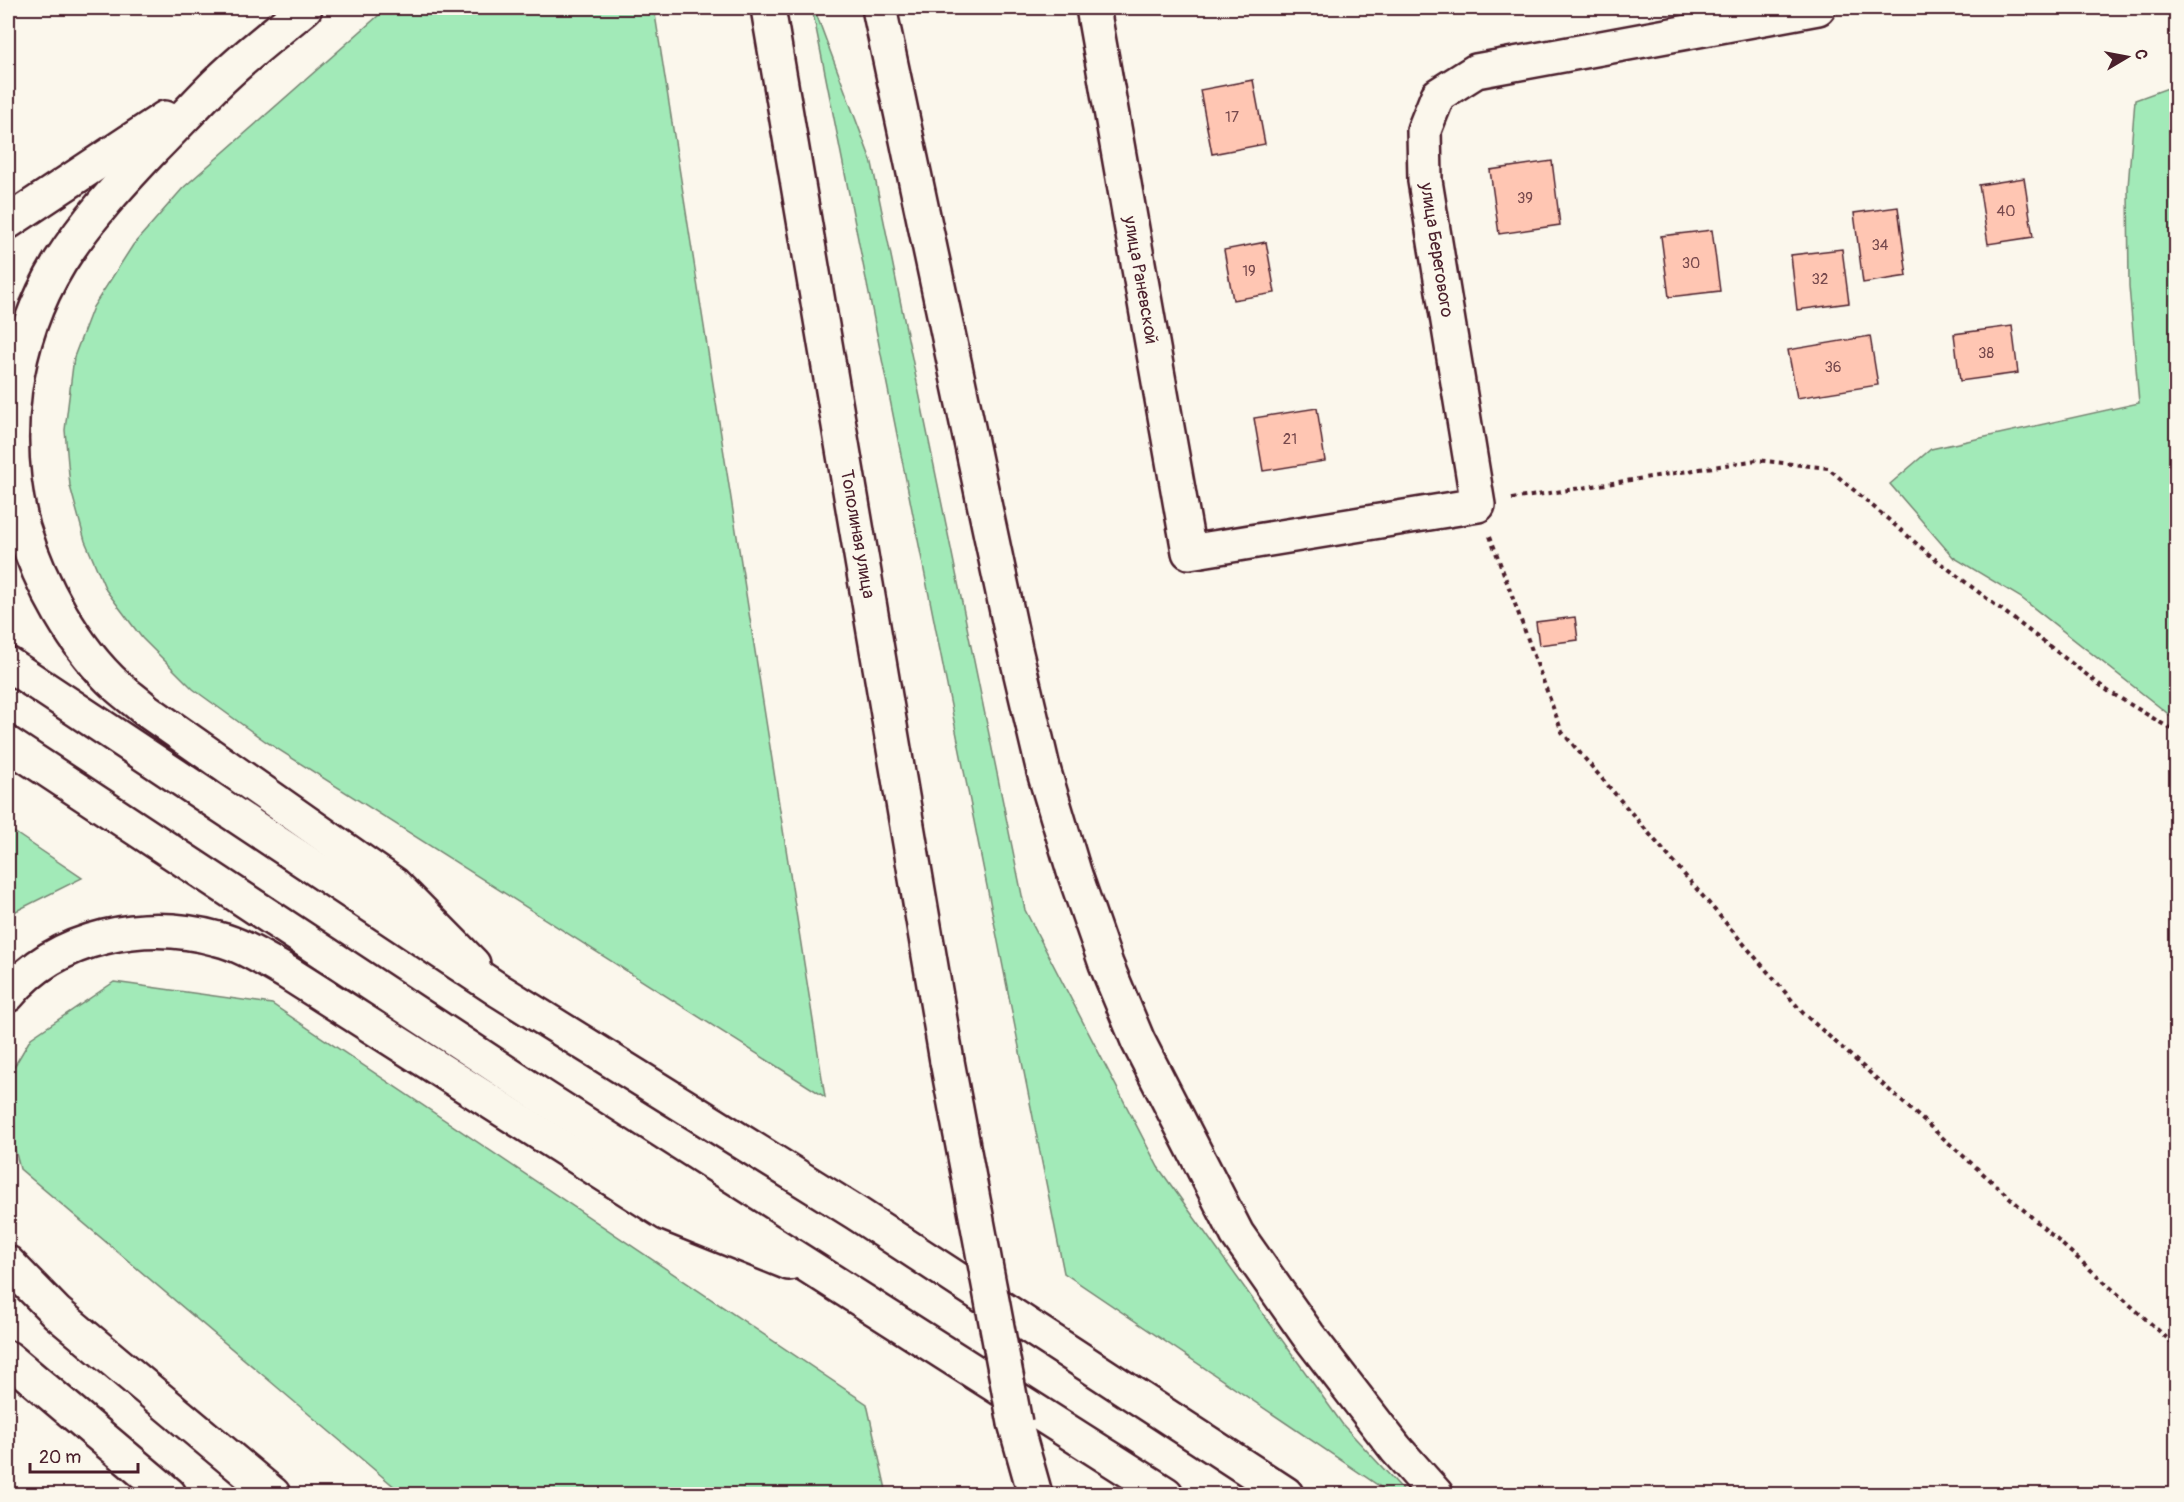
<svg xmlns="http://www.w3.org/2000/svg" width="2184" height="1502" viewBox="0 0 2184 1502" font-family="Pangolin,sans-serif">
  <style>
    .green { fill: #a2eab8; stroke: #768472; stroke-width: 1.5 }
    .building { fill: #ffc6b3; stroke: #4a1f2b; stroke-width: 1.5 }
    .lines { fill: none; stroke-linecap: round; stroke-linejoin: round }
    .minor-casing { stroke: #4a1f2b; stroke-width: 38 }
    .major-casing { stroke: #4a1f2b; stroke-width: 38 }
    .highway-casing { stroke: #4a1f2b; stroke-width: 38 }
    .path { stroke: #4a1f2b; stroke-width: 4; stroke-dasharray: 4.5 4.5; stroke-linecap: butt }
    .minor { stroke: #fbf7ec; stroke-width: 33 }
    .major { stroke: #fbf7ec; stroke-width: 33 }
    .highway { stroke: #fbf7ec; stroke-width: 33 }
    .major-bridge-casing { stroke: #4a1f2b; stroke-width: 38; stroke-linecap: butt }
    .major-bridge { stroke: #fbf7ec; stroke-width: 33 }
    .labels { text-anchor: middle; stroke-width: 5; stroke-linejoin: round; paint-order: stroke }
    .number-label { font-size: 15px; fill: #77494d }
    .street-label { font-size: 18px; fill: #4a1f2b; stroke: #fbf7ec }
  </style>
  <rect width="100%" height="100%" fill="#fbf7ec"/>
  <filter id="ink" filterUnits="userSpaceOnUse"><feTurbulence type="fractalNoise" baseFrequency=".0167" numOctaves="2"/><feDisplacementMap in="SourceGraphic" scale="12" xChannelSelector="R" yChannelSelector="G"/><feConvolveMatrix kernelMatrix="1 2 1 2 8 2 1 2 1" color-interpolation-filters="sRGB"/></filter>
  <g filter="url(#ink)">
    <!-- green -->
    <g class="green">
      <path d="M387 8H654L825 1097 265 741 193 689 142 638 106 590 85 541 70 486 65 430 74 357 93 307 133 245 183 188Z"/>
      <path d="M812 8H814L872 163 1025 910 1158 1167 1343 1425 1407 1494H1391L1064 1273Z"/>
      <path d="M2176 85V720L2020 597 1953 557 1890 484 1931 449 2139 403 2129 286 2128 187 2135 100Z"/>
      <path d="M8 828 82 878 8 915Z"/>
      <path d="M114 982 272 1004 867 1404 887 1494H403L20 1169 8 1123V1077L31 1038Z"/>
    </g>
    <!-- building -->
    <g class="building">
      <path d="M1253 80 1265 144 1212 154 1200 90Z"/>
      <path d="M1552 161 1560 225 1499 234 1490 170Z"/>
      <path d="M2024 178 2033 237 1988 244 1979 185Z"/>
      <path d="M1898 207 1907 276 1863 283 1854 213Z"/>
      <path d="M1712 230 1720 291 1669 297 1661 236Z"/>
      <path d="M1266 242 1275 293 1233 300 1224 250Z"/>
      <path d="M1842 249 1849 303 1797 310 1791 255Z"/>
      <path d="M2012 326 2018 373 1960 381 1954 334Z"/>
      <path d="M1870 336 1878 385 1797 398 1788 350Z"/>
      <path d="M1317 408 1325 461 1263 471 1254 418Z"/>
      <path d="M1575 617 1578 640 1539 645 1536 622Z"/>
    </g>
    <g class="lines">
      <!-- minor casing -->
      <g class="minor-casing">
        <path id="minor" d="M1093 8 1189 552 1478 505 1425 181 1424 130 1438 95 1476 71 1818 8"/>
      </g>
      <!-- major casing -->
      <g class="major-casing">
        <g id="major">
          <path d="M305 8C275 33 243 57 215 85 194 106 173 129 152 150 119 185 86 221 60 262 11 342 0 439 23 528 40 584 74 647 118 687 127 695 137 702 146 710L394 884 473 964"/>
          <path d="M768 8 947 1061"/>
          <path d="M879 8 1015 649 1044 772 1075 875 1106 964 1138 1041 1237 1234 1308 1335 1396 1449 1436 1494"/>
          <path d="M8 222 165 118"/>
          <path d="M8 995C57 935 146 919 218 939 243 945 266 961 288 973L667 1214 789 1263"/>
          <path d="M8 1263 57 1313 273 1494"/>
          <path d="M8 1358 169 1494"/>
          <path d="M1015 1423 1035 1494"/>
        </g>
      </g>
      <!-- highway casing -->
      <g class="highway-casing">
        <g id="highway">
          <path d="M8 664 500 991 856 1213 1286 1494"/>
          <path d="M8 744 543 1097 1166 1494"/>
        </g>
      </g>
      <!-- path -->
      <g class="path">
        <path d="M1512 499 1757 460 1828 468 1930 555 2108 691 2176 732"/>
        <path d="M1490 536 1562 732 1803 1013 2176 1346"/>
      </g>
      <!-- minor -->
      <use href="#minor" class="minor"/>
      <!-- major -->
      <use href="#major" class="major"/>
      <!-- highway -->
      <use href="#highway" class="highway"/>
      <!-- major-bridge casing -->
      <g class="major-bridge-casing">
        <path id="major-bridge" d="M947 1061 1015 1423"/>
      </g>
      <!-- major-bridge -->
      <use href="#major-bridge" class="major-bridge"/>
    </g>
  </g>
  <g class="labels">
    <!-- number labels -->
    <g class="number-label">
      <text x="1232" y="122">17</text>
      <text x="1525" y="203">39</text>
      <text x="2006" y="216">40</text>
      <text x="1880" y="250">34</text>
      <text x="1691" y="268">30</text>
      <text x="1249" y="276">19</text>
      <text x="1820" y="284">32</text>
      <text x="1986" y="358">38</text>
      <text x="1833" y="372">36</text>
      <text x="1290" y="444">21</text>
    </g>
    <!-- street labels -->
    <g class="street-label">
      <text transform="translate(1437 250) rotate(81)" y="6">улица Берегового</text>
      <text transform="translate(1141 280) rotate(80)" y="6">улица Раневской</text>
      <text transform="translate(858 534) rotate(80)" y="6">Тополиная улица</text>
    </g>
  </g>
  <!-- margin -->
  <rect width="2184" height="1502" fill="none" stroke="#fbf7ec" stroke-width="30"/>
  <rect x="15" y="15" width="2154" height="1472" fill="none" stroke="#4a1f2b" stroke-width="2" filter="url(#ink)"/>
  <!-- north arrow -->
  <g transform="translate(2127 57) rotate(80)" stroke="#fbf7ec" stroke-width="4.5" paint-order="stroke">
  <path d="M0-4.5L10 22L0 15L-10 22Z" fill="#4a1f2b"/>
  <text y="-9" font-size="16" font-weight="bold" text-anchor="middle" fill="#4a1f2b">С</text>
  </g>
  <!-- scale -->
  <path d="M30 1463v9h108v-9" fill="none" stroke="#4a1f2b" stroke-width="3"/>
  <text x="39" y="1463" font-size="18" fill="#4a1f2b" stroke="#fbf7ec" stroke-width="4.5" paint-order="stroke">20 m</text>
</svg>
